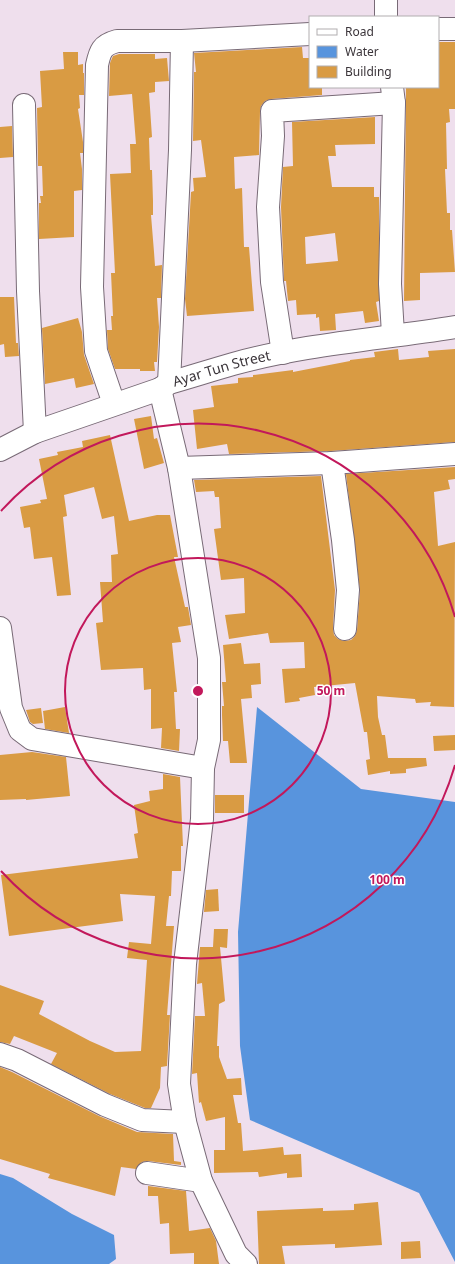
<svg xmlns="http://www.w3.org/2000/svg" width="455" height="1264" viewBox="0 0 455 1264" font-family="'Noto Sans',sans-serif">
  <style>
    .water { fill: #5894dd }
    .building { fill: #d99b43; fill-rule: evenodd }
    .lines { fill: none; stroke-linecap: round; stroke-linejoin: round }
    .minor-casing { stroke: #786a76; stroke-width: 24 }
    .minor { stroke: #fff; stroke-width: 22 }
    .ring { fill: none; stroke: #c2185b; stroke-width: 2 }
    .labels { text-anchor: middle; stroke-width: 3; stroke-linejoin: round; paint-order: stroke }
    .street-label { font-size: 14px; fill: #3b353a; stroke: #fff }
    .centre { fill: #c2185b; stroke: #fff; stroke-width: 2 }
    .ring-label { font-size: 12px; text-anchor: middle; font-weight: bold; fill: #c2185b; stroke: #fff; stroke-width: 3; stroke-linejoin: round; paint-order: stroke }
  </style>
  <rect width="100%" height="100%" fill="#efdfed"/>
  <!-- water -->
  <g class="water">
    <path d="M257 707 361 789 455 802V1262L419 1193 250 1120 240 1046 238 932Z"/>
    <path d="M0 1174 13 1178 72 1214 114 1235 116 1259 109 1264H0Z"/>
  </g>
  <!-- building -->
  <g class="building">
    <path d="M438 42H455V109H449L450 122 446 123 447 169H445L447 213H450V230H452L455 272 420 273V300L404 301 406 87H438Z"/>
    <path d="M302 47 303 58H309L310 87H322V95L271 99 265 101 261 106 260 111 259 155 234 157 235 189 242 188 244 247H249L254 311 187 316 185 299 191 192 194 191 193 178 206 177 201 140 193 141 194 72H196L194 53Z"/>
    <path d="M63 52H78V65L83 64V73H84V95H79L80 108 78 109 83 142V153H80L82 169V190L74 191V237L39 239V203H41L40 196H43L42 166H38L37 108 42 107 40 71 64 69Z"/>
    <path d="M119 54H155V59L167 58 169 81 155 82V92L149 93 152 137 149 138 150 170H152L153 201V215H151L154 252 155 266 162 265 161 298H157L159 327 157 362H154L155 371H140V369H115L108 349 107 330H112L111 316H113L111 273H115L110 174 131 173 130 144H136L132 94 109 96 110 63 113 56Z"/>
    <path d="M375 117V144L335 145 336 156H328L332 187H374V197H379V301L376 302 379 321 365 323 363 311 335 314 336 330 320 331 319 317 316 318V314L297 315 296 300 288 301 286 281H284L281 207 283 167 293 166 292 122ZM335 233 338 261 306 264 305 237Z"/>
    <path d="M12 126 13 157 0 158V127Z"/>
    <path d="M0 297H14L16 343H18L19 356 5 357 4 344 0 345Z"/>
    <path d="M78 318 82 332 84 355 94 384 76 388 74 378 45 384 42 328Z"/>
    <path d="M398 349 399 360 429 357 428 351 455 349V442L331 451 229 454 227 444 197 449 193 410 214 407 211 386 238 383V378L253 377V375L293 370V372L350 361V360L375 357 374 352Z"/>
    <path d="M151 416 154 439 157 438 164 463 144 469 134 419Z"/>
    <path d="M110 435 129 521 157 515H170L178 557H174L185 607H188L191 625 178 627 181 642 172 643 177 692H174L176 729H180L179 751 161 748 162 728 151 729V689L144 690 143 668 101 670 96 623 103 622 100 582H112L111 555 118 554 114 516 102 519 94 487 64 495 67 516 63 517 71 595 57 596 52 557 34 559 30 527 24 528 20 507 41 503 40 500 47 499 39 459 58 455 57 452 83 447 82 441Z"/>
    <path d="M455 467V479L448 480 450 489 434 492 438 546 455 542 454 707 430 706 431 702 416 703 415 699 377 696 378 717 382 735H385L388 758H426L427 766 406 769V773L390 774V771L368 775 366 760 370 759 367 732H364L355 683 314 687 315 695 299 698 300 701 285 703 282 669 305 668 304 642 270 643 268 633 229 639 225 615 245 613 244 578 221 580 214 529 221 528 219 497H215L214 491 196 492 194 480 321 476 335 590 333 628 334 635 338 639 344 641 351 640 355 636 357 630 360 591 346 474Z"/>
    <path d="M241 643 244 664 260 663 261 684 251 685 252 698 241 699 247 763H230L228 741H223L222 715V706H224L222 682H226L223 645Z"/>
    <path d="M65 707 69 733 45 729 43 711Z"/>
    <path d="M41 708 43 723 33 724 30 722 26 710Z"/>
    <path d="M455 735V750L434 751 433 736Z"/>
    <path d="M32 752 66 757 70 796 26 800V799L0 800V755Z"/>
    <path d="M163 774 180 777 183 846H181V871H172L171 896H169L166 926H174L167 1015H170L167 1066 161 1067 160 1088 151 1108H145L110 1094 51 1064 57 1053 14 1036 10 1044 0 1042V985L44 1001 39 1014 90 1041 115 1052 141 1051 147 960 127 958 129 942 151 944 155 896 120 894 123 921 9 936 1 875 138 858 134 834 138 833 134 805 150 801 149 791 163 789Z"/>
    <rect x="215" y="795" width="29" height="18"/>
    <path d="M218 889 219 911 204 912 206 890Z"/>
    <path d="M214 929H228L227 948 220 947 225 1001 219 1004 217 1046H219V1057L227 1079 241 1078 242 1095H233L238 1123H241L243 1151 283 1147 284 1155 301 1154 302 1177 287 1178V1173L259 1177 258 1172 214 1173V1150H225V1117L206 1121 201 1102 199 1103 197 1073 192 1074 195 1016H205L202 983 197 984 200 947H213Z"/>
    <path d="M0 1067 12 1072 99 1116 137 1132 173 1134 174 1161 181 1162V1165L148 1161 142 1162 136 1169 121 1167 115 1196 48 1178 50 1174 0 1159Z"/>
    <path d="M148 1186 186 1191 189 1231 210 1228 216 1241 219 1264H194V1253L170 1254 169 1223 160 1224 158 1196H148Z"/>
    <path d="M378 1202 382 1245 335 1248V1244L282 1246 285 1264H259L257 1211 323 1208V1211L354 1210V1204Z"/>
    <path d="M420 1241 421 1258 401 1259V1242Z"/>
  </g>
  <g class="lines">
    <!-- minor casing -->
    <g class="minor-casing">
      <g id="minor">
        <path d="M386 0V17"/>
        <path d="M438 29H455"/>
        <path d="M392 87 394 103 390 284 393 334"/>
        <path d="M24 105 28 291 35 432"/>
        <path d="M283 353 272 282 268 207 273 136 272 111 394 103"/>
        <path d="M169 383 180 150 182 41"/>
        <path d="M160 389 179 468 209 658V740L203 768 202 819 185 964 179 1084 185 1122 201 1181 236 1254 246 1264"/>
        <path d="M114 404 96 351 92 287 97 65C100 51 102 45 117 41H182L310 34"/>
        <path id="s1" d="M0 450 35 432 160 389 169 383C190 377 212 370 233 364 305 344 381 339 455 327"/>
        <path d="M332 463 343 540 348 590 345 629"/>
        <path d="M179 468 332 463 455 454"/>
        <path d="M0 628 11 708 20 730 32 739 203 768"/>
        <path d="M0 1054 17 1060 105 1105 142 1120 185 1122"/>
        <path d="M147 1173 201 1181"/>
      </g>
    </g>
    <!-- minor -->
    <use href="#minor" class="minor"/>
  </g>
  <!-- distance rings -->
  <g class="ring">
    <circle cx="198" cy="691" r="133"/>
    <path d="M455 765A267 267 0 0 1 1 871M1 511A267 267 0 0 1 455 617"/>
  </g>
  <g class="labels">
    <!-- street labels -->
    <g class="street-label">
      <text dy="5" stroke="none"><textPath href="#s1" startOffset="237">Ayar Tun Street</textPath></text>
    </g>
  </g>
  <circle cx="198" cy="691" r="6" class="centre"/>
  <g class="ring-label">
    <text x="331" y="695">50 m</text>
    <text x="387" y="884">100 m</text>
  </g>
  <!-- legend -->
  <rect x="309" y="16" width="130" height="72" fill="#ffffff" stroke="#b1aeb0"/>
  <rect x="317" y="29" width="20" height="6" fill="#ffffff" stroke="#b1aeb0"/>
  <text x="345" y="36" font-size="12" fill="#3b353a">Road</text>
  <rect x="317" y="46" width="20" height="12" fill="#5894dd" stroke="#b1aeb0"/>
  <text x="345" y="56" font-size="12" fill="#3b353a">Water</text>
  <rect x="317" y="66" width="20" height="12" fill="#d99b43" stroke="#b1aeb0"/>
  <text x="345" y="76" font-size="12" fill="#3b353a">Building</text>
</svg>
